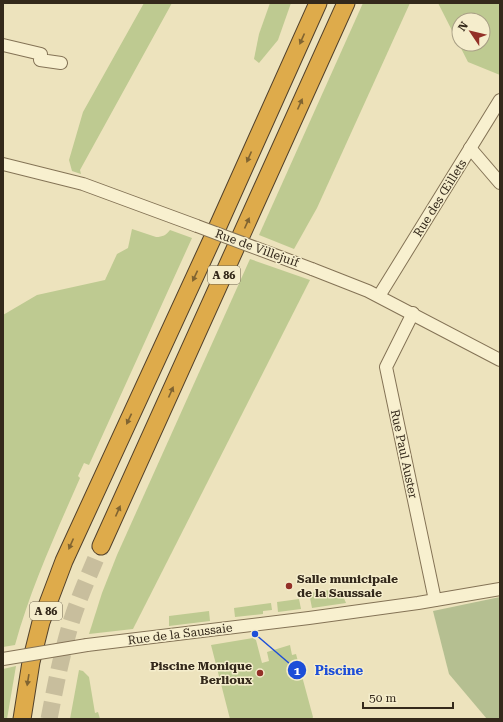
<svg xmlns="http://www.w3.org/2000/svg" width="503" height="722" viewBox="0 0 503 722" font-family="'Roboto Serif',serif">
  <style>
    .green { fill: #beca91; fill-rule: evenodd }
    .cemetery { fill: #b5bf91 }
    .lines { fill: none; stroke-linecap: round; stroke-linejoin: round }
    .highway-tunnel { stroke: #c8be9d; stroke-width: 17; stroke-dasharray: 17 8; stroke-linecap: butt }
    .minor-casing { stroke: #847356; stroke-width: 14 }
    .highway-casing { stroke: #52412b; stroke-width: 19 }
    .minor { stroke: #f8f0cf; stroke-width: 12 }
    .highway { stroke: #deab4b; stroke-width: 17 }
    .minor-bridge-casing { stroke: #847356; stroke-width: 14; stroke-linecap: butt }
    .minor-bridge { stroke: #f8f0cf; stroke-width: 12 }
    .oneway { fill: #806431 }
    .poi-dot { fill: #933027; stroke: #f5edcc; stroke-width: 1.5 }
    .labels { text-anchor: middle; stroke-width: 3; stroke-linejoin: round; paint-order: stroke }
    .shield { fill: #f5edcc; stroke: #6e6450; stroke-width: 1 }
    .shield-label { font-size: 11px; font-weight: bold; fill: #34291b }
    .street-label { font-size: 12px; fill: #34291b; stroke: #f5edcc }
    .poi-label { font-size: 12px; font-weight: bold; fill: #34291b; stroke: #f5edcc; text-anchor: start }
    .leader { fill: none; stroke: #1d4ed8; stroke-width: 1.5 }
    .callout-dot { fill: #1d4ed8; stroke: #f5edcc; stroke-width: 1.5 }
    .mark-label { font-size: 12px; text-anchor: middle; font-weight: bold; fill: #fff }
    .callout-label { font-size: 13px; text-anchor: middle; font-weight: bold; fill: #1d4ed8; stroke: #f5edcc; stroke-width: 3; stroke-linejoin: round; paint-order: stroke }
  </style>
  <rect width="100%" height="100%" fill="#ede3bd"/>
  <!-- green -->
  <g class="green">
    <path d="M144 3H172L80 170 81 174 72 171 69 160 83 112Z"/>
    <path d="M270 3H291L278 40 259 63 254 59 259 34Z"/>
    <path d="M363 3H410L317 208 294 249 259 235Z"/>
    <path d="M438 3H500V75L468 62ZM459 20H483V44H459Z"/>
    <path d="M132 229 156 237C163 237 166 235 170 230L192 238 89 465 84 463 78 476 80 478C56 533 31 587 15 645L3 647V315L37 295 105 280 117 254 128 248Z"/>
    <path d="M250 259 310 280 133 629 89 634 102 593 117 555Z"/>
    <path d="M331 590 332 598 343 596 346 603 312 608 309 593Z"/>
    <path d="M299 599 301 609 278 612 277 602Z"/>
    <path d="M271 603 272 610 263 611V614L235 617 234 608Z"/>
    <path d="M209 611 210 621 169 626V616Z"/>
    <path d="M253 638 256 640 262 663 269 661 267 652 290 645 292 655 296 654 313 717 312 719H230L211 645Z"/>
    <path d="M16 666 7 719H3V669Z"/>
    <path d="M79 670 83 671 89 677 95 713 98 712 100 719H70Z"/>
  </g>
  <!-- cemetery -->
  <path class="cemetery" d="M500 597V719H487L449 674 433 611Z"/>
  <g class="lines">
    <!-- highway-tunnel -->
    <path class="highway-tunnel" d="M49 719C55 688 61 657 70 626 78 599 90 573 101 546"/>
    <!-- minor casing -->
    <g class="minor-casing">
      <g id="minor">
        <path d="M3 45 41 54 40 60 61 63"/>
        <path d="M470 148 500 183"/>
        <path d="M3 164 83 184 197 226"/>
        <path d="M312 269 368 291 500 360"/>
        <path d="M379 296 500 100"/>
        <path d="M413 313 386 367 435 600"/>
        <path d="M87 645 309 618 418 603 500 589"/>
      </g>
    </g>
    <!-- highway casing -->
    <g class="highway-casing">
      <g id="highway">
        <path d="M101 546 346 3"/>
        <path d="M22 719 31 662 41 622 64 561 214 235 318 3"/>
      </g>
    </g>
    <!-- minor -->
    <use href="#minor" class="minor"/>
    <!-- highway -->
    <use href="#highway" class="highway"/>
    <!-- minor-bridge casing -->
    <g class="minor-bridge-casing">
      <g id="minor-bridge">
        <path d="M197 226 312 269"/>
        <path d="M3 659 87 645"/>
      </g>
    </g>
    <!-- minor-bridge -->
    <use href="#minor-bridge" class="minor-bridge"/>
  </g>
  <!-- one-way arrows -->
  <defs><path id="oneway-solid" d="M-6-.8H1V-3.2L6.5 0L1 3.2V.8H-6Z"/></defs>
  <g class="oneway">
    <use href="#oneway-solid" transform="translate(302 39) rotate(114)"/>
    <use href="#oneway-solid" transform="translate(300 104) rotate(-66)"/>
    <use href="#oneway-solid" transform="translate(249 157) rotate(114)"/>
    <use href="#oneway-solid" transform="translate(247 223) rotate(-66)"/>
    <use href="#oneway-solid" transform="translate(195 276) rotate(115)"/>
    <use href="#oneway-solid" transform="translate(171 392) rotate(-66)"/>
    <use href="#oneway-solid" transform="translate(129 419) rotate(115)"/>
    <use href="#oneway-solid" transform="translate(118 511) rotate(-66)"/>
    <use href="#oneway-solid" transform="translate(71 544) rotate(114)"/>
    <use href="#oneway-solid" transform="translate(28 680) rotate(99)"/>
  </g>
  <!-- markers -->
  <g class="poi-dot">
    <circle cx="289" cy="586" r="4"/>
    <circle cx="260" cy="673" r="4"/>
  </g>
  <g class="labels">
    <!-- shield labels -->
    <g class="shield">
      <rect x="208" y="266" width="32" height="18" rx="3"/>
      <rect x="30" y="602" width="32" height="18" rx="3"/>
    </g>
    <g class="shield-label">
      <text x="224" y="279">A 86</text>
      <text x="46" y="615">A 86</text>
    </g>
    <!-- street labels -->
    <g class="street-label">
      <text transform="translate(440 198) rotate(-58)" y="4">Rue des Œillets</text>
      <text transform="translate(257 248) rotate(20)" y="4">Rue de Villejuif</text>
      <text transform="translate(404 454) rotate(78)" y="4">Rue Paul Auster</text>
      <text transform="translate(180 634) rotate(-7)" y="4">Rue de la Saussaie</text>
    </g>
    <!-- poi labels -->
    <g class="poi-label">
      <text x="297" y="583">Salle municipale<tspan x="297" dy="14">de la Saussaie</tspan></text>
      <text x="252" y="670" text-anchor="end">Piscine Monique<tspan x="252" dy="14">Berlioux</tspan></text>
    </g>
  </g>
  <!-- callouts -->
  <path class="leader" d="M255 634L297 670"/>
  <g class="callout-dot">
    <circle cx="255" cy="634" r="4"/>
    <circle cx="297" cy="670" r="10"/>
  </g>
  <g class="mark-label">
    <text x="297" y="675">1</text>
  </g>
  <g class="callout-label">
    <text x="339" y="675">Piscine</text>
  </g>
  <!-- border -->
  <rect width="503" height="722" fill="none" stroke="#34291b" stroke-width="8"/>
  <!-- north arrow -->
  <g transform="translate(471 32) rotate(305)"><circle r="19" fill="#f5edcc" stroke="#a89f85"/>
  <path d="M0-3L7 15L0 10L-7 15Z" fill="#933027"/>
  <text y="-6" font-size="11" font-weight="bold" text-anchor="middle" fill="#34291b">N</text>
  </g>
  <!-- scale -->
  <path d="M363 702v6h90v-6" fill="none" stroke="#34291b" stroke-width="2"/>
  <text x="369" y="702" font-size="12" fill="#34291b" stroke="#f5edcc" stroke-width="3" paint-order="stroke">50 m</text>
</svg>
